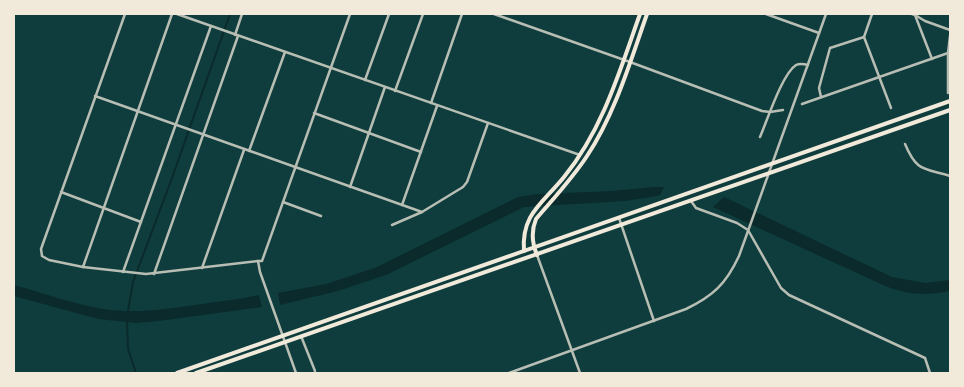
<svg xmlns="http://www.w3.org/2000/svg" width="964" height="387" viewBox="0 0 964 387" font-family="'Asap Condensed',sans-serif">
  <style>
    .water { fill: #0a2a2b }
    .lines { fill: none; stroke-linecap: round; stroke-linejoin: round }
    .stream { stroke: #0a2a2b; stroke-width: 2 }
    .minor { stroke: #b8beb3; stroke-width: 2.5 }
    .tertiary { stroke: #b8beb3; stroke-width: 2.5 }
    .trunk { stroke: #f1e9da; stroke-width: 4 }
  </style>
  <rect width="100%" height="100%" fill="#0f3d3e"/>
  <!-- water -->
  <g class="water">
    <path d="M654 187H664L660 195 651 197 625 201 524 207 386 275 338 291 280 305 278 293 326 284 377 267 518 197 537 194 611 191Z"/>
    <path d="M724 197 892 277 925 283 950 280V291C923 296 908 295 883 285L713 207Z"/>
    <path d="M14 285C43 293 73 304 103 309 136 314 169 309 202 304 221 301 241 299 259 295L262 307 159 321 136 323 98 319 14 296Z"/>
  </g>
  <g class="lines">
    <!-- stream -->
    <g class="stream">
      <path d="M128 311 133 282 172 178 230 14"/>
      <path d="M127 321 128 349 136 373"/>
    </g>
    <!-- minor -->
    <g class="minor">
      <path d="M125 14 41 249 42 256 49 260 83 267 146 274 258 261"/>
      <path d="M177 14 580 155"/>
      <path d="M766 14 819 33"/>
      <path d="M872 14 864 37 891 108"/>
      <path d="M912 14 915 15 932 59"/>
      <path d="M915 15 925 21 950 30"/>
      <path d="M235 35 242 14"/>
      <path d="M630 62 762 111 770 112 783 110"/>
      <path d="M365 80 389 14"/>
      <path d="M395 91 423 14"/>
      <path d="M948 93V53L950 36"/>
      <path d="M95 96 422 212"/>
      <path d="M821 97 819 88 830 48 864 37"/>
      <path d="M431 103 462 14"/>
      <path d="M802 104 948 53"/>
      <path d="M314 113 421 152"/>
      <path d="M760 137C767 121 782 74 796 65 800 63 804 64 808 65"/>
      <path d="M905 144C917 172 923 168 950 176"/>
      <path d="M249 151 285 52"/>
      <path d="M350 187 385 87"/>
      <path d="M61 192 141 222"/>
      <path d="M691 201 696 208 737 223 748 230 781 288 789 295 925 358 930 373"/>
      <path d="M283 202 321 216"/>
      <path d="M402 205 437 106"/>
      <path d="M619 218 654 321"/>
      <path d="M392 225 422 212 463 187 467 182 488 123"/>
      <path d="M537 255 580 373"/>
      <path d="M83 267 172 14"/>
      <path d="M202 268 244 150"/>
      <path d="M123 272 211 26"/>
      <path d="M154 274 238 36"/>
      <path d="M301 336 315 371"/>
    </g>
    <!-- tertiary -->
    <g class="tertiary">
      <path d="M494 14 630 62"/>
      <path d="M296 373 260 272 258 261H262L350 14"/>
      <path d="M509 373 686 309C713 296 726 284 739 256L826 14"/>
    </g>
    <!-- trunk -->
    <g class="trunk">
      <path d="M524 251C521 214 543 203 564 177 603 129 620 70 640 14"/>
      <path d="M537 255C532 243 531 231 536 219 553 199 572 179 587 156 615 114 630 62 647 14"/>
      <path d="M177 373 950 101"/>
      <path d="M196 373 950 110"/>
    </g>
  </g>
  <!-- border -->
  <rect width="964" height="387" fill="none" stroke="#f1e9da" stroke-width="30"/>
</svg>
